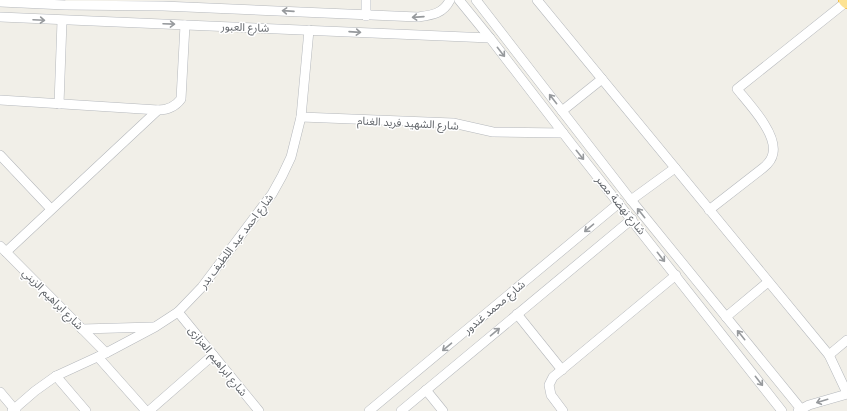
<svg xmlns="http://www.w3.org/2000/svg" width="847" height="411" viewBox="0 0 847 411" font-family="'Nunito Sans','Noto Sans Arabic',sans-serif">
  <style>
    .lines { fill: none; stroke-linecap: round; stroke-linejoin: round }
    .minor-casing { stroke: #b5b8bc; stroke-width: 10 }
    .highway-casing { stroke: #f9ab00; stroke-width: 14 }
    .minor { stroke: #fff; stroke-width: 9 }
    .highway { stroke: #fde293; stroke-width: 13 }
    .oneway { stroke: #979a9d }
    .labels { text-anchor: middle; stroke-width: 3; stroke-linejoin: round; paint-order: stroke }
    .street-label { font-size: 11px; fill: #5f6368; stroke: #fff }
  </style>
  <rect width="100%" height="100%" fill="#f1efe8"/>
  <g class="lines">
    <!-- minor casing -->
    <g class="minor-casing">
      <g id="minor">
        <path d="M459 0 490 38 570 142 782 411"/>
        <path d="M476 0 631 200 801 409"/>
        <path d="M537 0 829 355 847 393"/>
        <path d="M0 2 65 5 163 6 418 17C432 15 443 14 450 0"/>
        <path d="M366 16V0"/>
        <path d="M0 17 490 38"/>
        <path d="M0 100 158 110C168 110 175 107 181 99L185 25"/>
        <path d="M59 104 62 21"/>
        <path d="M562 111 602 79"/>
        <path d="M301 117 453 123 493 132 563 133"/>
        <path d="M0 155 51 209"/>
        <path d="M631 200 675 168"/>
        <path d="M709 210 763 168C768 164 772 160 773 153 777 133 749 104 737 89L846 2"/>
        <path d="M0 246 106 353"/>
        <path d="M6 252 158 110"/>
        <path d="M178 312 259 411"/>
        <path d="M517 314 562 370"/>
        <path d="M726 317 768 282"/>
        <path d="M82 329 153 327"/>
        <path d="M829 355 847 340"/>
        <path d="M98 357 146 411"/>
        <path d="M56 376 86 411"/>
        <path d="M426 390 443 411"/>
        <path d="M0 392 16 411"/>
        <path d="M12 411 35 391 56 376 106 353 155 327 178 312 202 287 272 194 282 176 291 157 301 117 309 30"/>
        <path d="M149 411 213 355"/>
        <path d="M369 411 619 203"/>
        <path d="M401 411 632 219"/>
        <path d="M563 411 551 395 549 385 553 377 676 275"/>
        <path d="M798 411 809 405 847 394"/>
      </g>
    </g>
    <!-- highway casing -->
    <g class="highway-casing">
      <path id="highway" d="M845 0 847 2"/>
    </g>
    <!-- minor -->
    <use href="#minor" class="minor"/>
    <!-- highway -->
    <use href="#highway" class="highway"/>
  </g>
  <!-- one-way arrows -->
  <defs><path id="oneway-shaft" d="M-6 0H5M1.5-3L5.5 0L1.5 3" fill="none" stroke-width="1.6" stroke-linecap="round" stroke-linejoin="round"/></defs>
  <g class="oneway">
    <use href="#oneway-shaft" transform="translate(288 11) rotate(-176)"/>
    <use href="#oneway-shaft" transform="translate(418 17) rotate(176)"/>
    <use href="#oneway-shaft" transform="translate(39 20) rotate(3)"/>
    <use href="#oneway-shaft" transform="translate(169 24) rotate(2)"/>
    <use href="#oneway-shaft" transform="translate(355 32) rotate(4)"/>
    <use href="#oneway-shaft" transform="translate(501 52) rotate(52)"/>
    <use href="#oneway-shaft" transform="translate(553 99) rotate(-128)"/>
    <use href="#oneway-shaft" transform="translate(580 155) rotate(51)"/>
    <use href="#oneway-shaft" transform="translate(641 213) rotate(-129)"/>
    <use href="#oneway-shaft" transform="translate(589 228) rotate(140)"/>
    <use href="#oneway-shaft" transform="translate(661 257) rotate(52)"/>
    <use href="#oneway-shaft" transform="translate(495 332) rotate(-40)"/>
    <use href="#oneway-shaft" transform="translate(741 335) rotate(-129)"/>
    <use href="#oneway-shaft" transform="translate(447 347) rotate(140)"/>
    <use href="#oneway-shaft" transform="translate(759 381) rotate(52)"/>
    <use href="#oneway-shaft" transform="translate(822 401) rotate(163)"/>
  </g>
  <g class="labels">
    <!-- street labels -->
    <g class="street-label">
      <text transform="translate(245 27) rotate(2)" y="4">شارع العبور</text>
      <text transform="translate(408 123) rotate(3)" y="4">شارع الشهيد فريد الغنام</text>
      <text transform="translate(621 205) rotate(51)" y="4">شارع نهضة مصر</text>
      <text transform="translate(236 241) rotate(-53)" y="4">شارع احمد عبد اللطيف بدر</text>
      <text transform="translate(53 299) rotate(45)" y="4">شارع ابراهيم الزيني</text>
      <text transform="translate(494 307) rotate(-40)" y="4">شارع محمد غندور</text>
      <text transform="translate(218 361) rotate(51)" y="4">شارع ابراهيم العزازى</text>
    </g>
  </g>
</svg>
